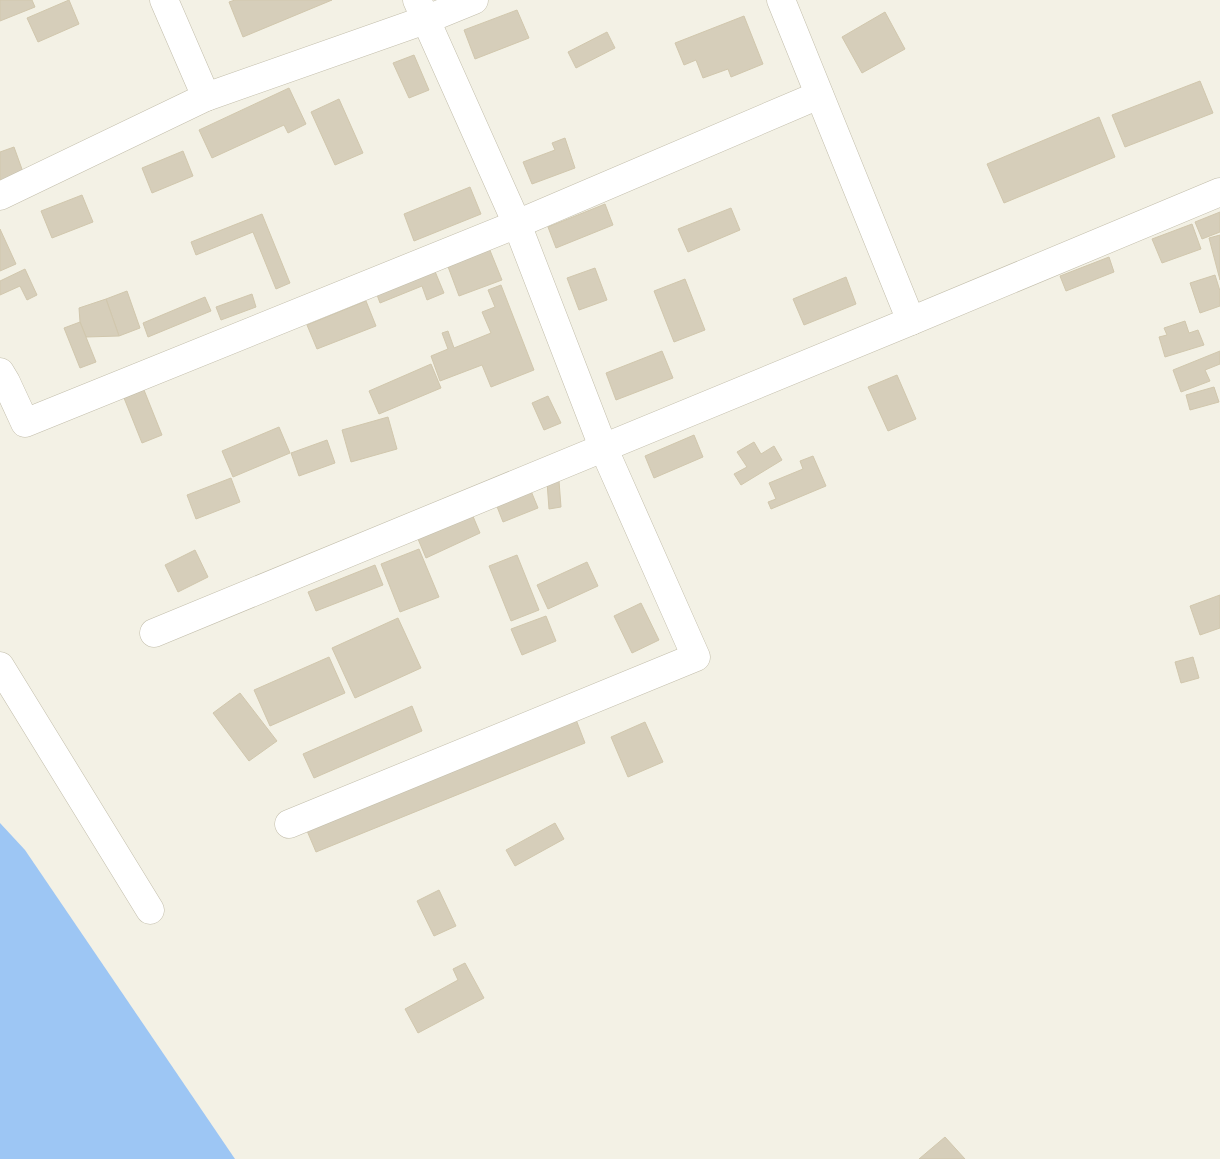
<svg xmlns="http://www.w3.org/2000/svg" width="1220" height="1159" viewBox="0 0 1220 1159" font-family="'Noto Sans',sans-serif">
  <style>
    .water { fill: #9dc6f4 }
    .building { fill: #d6ceba; stroke: #d1c7ad }
    .lines { fill: none; stroke-linecap: round; stroke-linejoin: round }
    .minor-casing { stroke: #c2bdaa; stroke-width: 29 }
    .minor { stroke: #fff; stroke-width: 28 }
  </style>
  <rect width="100%" height="100%" fill="#f3f1e5"/>
  <!-- water -->
  <path class="water" d="M0 823 25 850 235 1159H0Z"/>
  <!-- building -->
  <g class="building">
    <path d="M0 0H32L35 7 0 21Z"/>
    <path d="M69 0 79 24 38 42 27 18Z"/>
    <path d="M235 0H332L243 37 229 2Z"/>
    <path d="M517 10 529 38 475 59 464 30Z"/>
    <path d="M885 12 905 49 862 73 842 37Z"/>
    <path d="M744 16 763 64 731 77 728 69 703 78 696 60 684 65 675 43Z"/>
    <path d="M607 32 615 48 576 68 568 52Z"/>
    <path d="M414 55 429 90 409 98 393 63Z"/>
    <path d="M1200 81 1213 113 1125 147 1112 115Z"/>
    <path d="M289 88 306 124 288 133 284 125 212 158 199 130Z"/>
    <path d="M339 99 363 153 335 165 311 112Z"/>
    <path d="M1099 117 1115 157 1004 203 987 164Z"/>
    <path d="M565 138 575 168 532 184 523 162 555 150 552 143Z"/>
    <path d="M14 147 23 172 0 181V152Z"/>
    <path d="M183 151 193 176 152 193 142 168Z"/>
    <path d="M470 187 481 214 414 241 404 214Z"/>
    <path d="M82 195 93 222 52 238 41 211Z"/>
    <path d="M605 204 613 225 556 248 548 227Z"/>
    <path d="M731 208 740 230 688 252 678 229Z"/>
    <path d="M1220 212V232L1202 239 1195 222Z"/>
    <path d="M262 214 290 283 276 289 253 232 196 255 191 242Z"/>
    <path d="M1192 224 1201 249 1162 263 1152 239Z"/>
    <path d="M0 229 16 264 0 271Z"/>
    <path d="M1220 235V280L1209 238Z"/>
    <path d="M489 248 502 280 459 296 447 264Z"/>
    <path d="M1109 257 1114 272 1066 291 1060 276Z"/>
    <path d="M595 268 607 300 579 310 567 278Z"/>
    <path d="M25 269 37 295 27 300 20 286 0 295V281Z"/>
    <path d="M434 269 444 293 427 300 422 286 380 303 376 292Z"/>
    <path d="M1215 275 1220 291V306L1200 313 1190 283Z"/>
    <path d="M846 277 856 304 804 325 793 299Z"/>
    <path d="M685 279 705 330 674 342 654 291Z"/>
    <path d="M501 285 534 370 491 387 482 365 440 381 431 356 448 349 442 333 448 331 454 348 491 333 482 312 495 307 488 290Z"/>
    <path d="M127 291 140 328 119 336 106 299Z"/>
    <path d="M252 294 256 307 221 320 216 307Z"/>
    <path d="M205 297 211 311 148 337 143 323Z"/>
    <path d="M106 299 119 336 86 337 80 322 79 308Z"/>
    <path d="M366 301 376 326 317 349 307 325Z"/>
    <path d="M1185 321 1189 333 1198 330 1204 345 1165 357 1159 337 1167 335 1164 328Z"/>
    <path d="M80 322 96 362 80 368 64 328Z"/>
    <path d="M662 351 673 378 616 400 606 373Z"/>
    <path d="M1220 351V364L1205 370 1210 381 1181 392 1173 370Z"/>
    <path d="M431 364 441 388 379 414 369 391Z"/>
    <path d="M897 375 916 419 888 431 868 387Z"/>
    <path d="M1214 387 1219 402 1190 410 1186 395Z"/>
    <path d="M144 390 162 435 142 443 124 398Z"/>
    <path d="M548 396 561 423 544 430 532 403Z"/>
    <path d="M388 417 397 449 351 462 342 430Z"/>
    <path d="M279 427 290 453 233 477 222 451Z"/>
    <path d="M694 435 703 457 654 478 645 456Z"/>
    <path d="M327 440 335 463 299 476 291 453Z"/>
    <path d="M754 442 761 454 774 446 782 460 741 485 734 474 747 467 737 452Z"/>
    <path d="M813 456 826 486 771 509 768 502 776 499 769 483 803 469 800 461Z"/>
    <path d="M231 478 240 502 196 519 187 495Z"/>
    <path d="M559 481 561 507 549 509 547 482Z"/>
    <path d="M531 491 538 508 503 522 496 504Z"/>
    <path d="M472 514 480 533 426 558 418 539Z"/>
    <path d="M419 549 439 597 400 612 381 564Z"/>
    <path d="M195 550 208 577 178 592 165 565Z"/>
    <path d="M517 555 539 610 511 621 489 566Z"/>
    <path d="M587 562 598 586 548 609 537 585Z"/>
    <path d="M375 565 383 585 316 611 308 592Z"/>
    <path d="M1220 595V628L1200 635 1190 606Z"/>
    <path d="M641 603 659 640 632 653 614 616Z"/>
    <path d="M546 616 556 641 522 655 511 629Z"/>
    <path d="M398 618 421 668 355 698 332 648Z"/>
    <path d="M329 657 345 693 270 726 254 690Z"/>
    <path d="M1193 657 1199 678 1181 683 1175 662Z"/>
    <path d="M240 693 277 741 249 761 213 713Z"/>
    <path d="M412 706 422 731 314 778 303 754Z"/>
    <path d="M575 717 585 743 316 852 305 826Z"/>
    <path d="M645 722 663 762 628 777 611 737Z"/>
    <path d="M555 823 564 839 515 866 506 850Z"/>
    <path d="M439 890 456 926 434 936 417 901Z"/>
    <path d="M465 963 484 998 418 1033 405 1009 458 980 453 969Z"/>
    <path d="M945 1137 965 1159H919Z"/>
  </g>
  <g class="lines">
    <!-- minor casing -->
    <g class="minor-casing">
      <g id="minor">
        <path d="M164 0 206 97"/>
        <path d="M781 0 911 321"/>
        <path d="M0 196 206 97 425 20 474 0"/>
        <path d="M0 372 6 382 25 423 517 224 819 95"/>
        <path d="M154 633 911 321 1220 192"/>
        <path d="M0 666 150 910"/>
        <path d="M289 824 696 657 603 447 517 224 417 0"/>
      </g>
    </g>
    <!-- minor -->
    <use href="#minor" class="minor"/>
  </g>
</svg>
